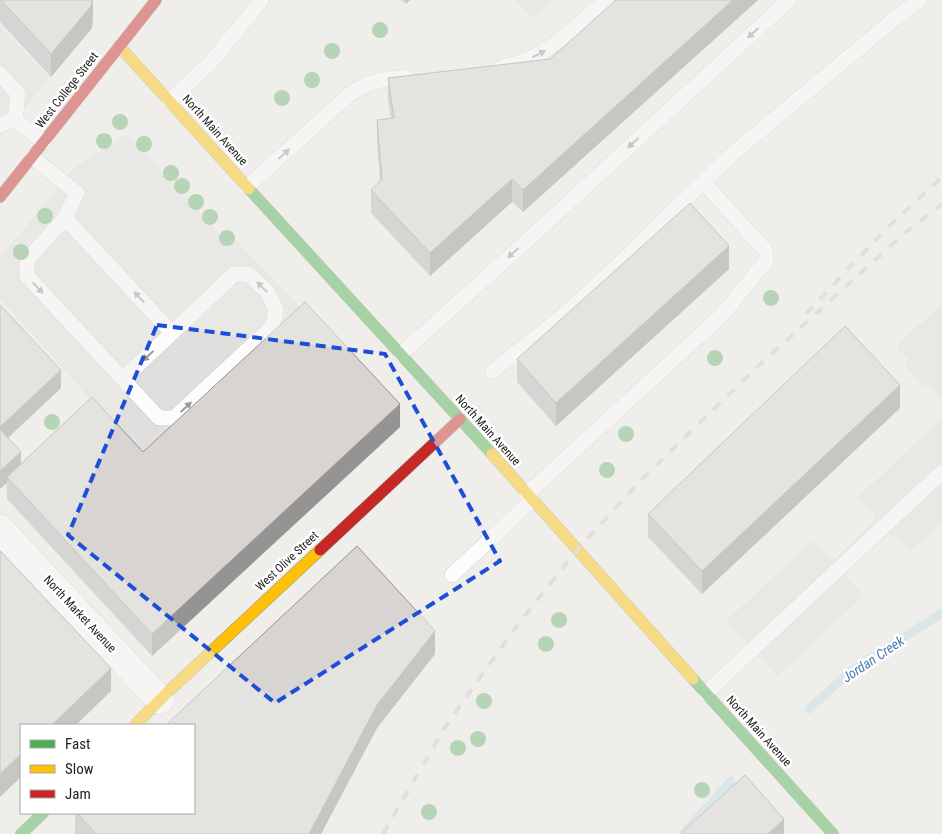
<svg xmlns="http://www.w3.org/2000/svg" width="942" height="834" viewBox="0 0 942 834" font-family="'Roboto Condensed',sans-serif">
  <style>
    .parking { fill: #e0dfde }
    .lines { fill: none; stroke-linecap: round; stroke-linejoin: round }
    .stream { stroke: #bfdbe3; stroke-width: 9 }
    .lane-casing { stroke: #c9c8c7; stroke-width: 16 }
    .street-casing { stroke: #c9c8c7; stroke-width: 29 }
    .fast-casing { stroke: #999a82; stroke-width: 12 }
    .slow-casing { stroke: #999a82; stroke-width: 12 }
    .jam-casing { stroke: #999a82; stroke-width: 12 }
    .lane { stroke: #fdfcfc; stroke-width: 15 }
    .street { stroke: #fdfcfc; stroke-width: 28 }
    .fast { stroke: #4caf50; stroke-width: 11 }
    .slow { stroke: #ffc107; stroke-width: 11 }
    .jam { stroke: #c62828; stroke-width: 11 }
    .rail { stroke: #ccc; stroke-width: 4; stroke-dasharray: 10 10; stroke-linecap: butt }
    .tree { fill: #73b476 }
    .wall { fill: #b9b6b5 }
    .shaded-wall { fill: #969493 }
    .building { fill: #d7d4d2; stroke: #969493 }
    .oneway { fill: #9a9a9a }
    .marked { fill: none; stroke: #1d4ed8; stroke-width: 4; stroke-dasharray: 10 6; stroke-linejoin: round }
    .labels { text-anchor: middle; stroke-width: 5; stroke-linejoin: round; paint-order: stroke }
    .street-label { font-size: 12px; fill: #222; stroke: #fff }
    .water-label { font-size: 14px; font-style: italic; fill: #4a7aab; stroke: #fff }
  </style>
  <rect width="100%" height="100%" fill="#f0eeeb"/>
  <!-- parking -->
  <g class="parking">
    <path d="M514 0H552L532 18Z"/>
    <path d="M0 26 49 78 0 139Z"/>
    <path d="M128 134 224 240 235 239 304 311 145 461 0 298V258L74 168Z"/>
    <path d="M942 303V399L928 385 924 387 905 367 908 360 896 347Z"/>
    <path d="M942 418V522L910 552 896 537 887 535 848 571 847 577 864 595 778 676 726 621 813 540 830 558H836L875 520 874 514 858 497Z"/>
  </g>
  <g class="lines">
    <!-- stream -->
    <g class="stream">
      <path d="M809 709 851 671 942 613"/>
      <path d="M683 834 731 781"/>
    </g>
    <!-- lane casing -->
    <g class="lane-casing">
      <g id="lane">
        <path d="M502 67C545 60 574 28 606 0"/>
        <path d="M0 74 18 94 15 119 0 125"/>
        <path d="M169 101 210 63 262 0"/>
        <path d="M15 119 44 142"/>
        <path d="M32 157 77 193 65 218"/>
        <path d="M248 186 350 94C371 80 382 79 407 77"/>
        <path d="M401 354 530 238 789 0"/>
        <path d="M493 371 561 317 596 286 731 155 892 21 919 0"/>
        <path d="M123 379C160 344 198 309 234 274H248L267 291 276 310 273 326 174 418H159L27 276V260L65 218 172 333"/>
        <path d="M527 494 723 314 766 261V251L703 182"/>
        <path d="M452 575 532 500"/>
        <path d="M706 693 942 472"/>
      </g>
    </g>
    <!-- street casing -->
    <g class="street-casing">
      <path id="street" d="M0 529 160 700"/>
    </g>
    <!-- fast casing -->
    <g class="fast-casing">
      <g id="fast">
        <path d="M249 189 492 454"/>
        <path d="M693 679 833 834"/>
        <path d="M21 834 43 813"/>
      </g>
    </g>
    <!-- slow casing -->
    <g class="slow-casing">
      <g id="slow">
        <path d="M119 46 249 189"/>
        <path d="M492 454 693 679"/>
        <path d="M135 725 171 689 320 550"/>
      </g>
    </g>
    <!-- jam casing -->
    <g class="jam-casing">
      <g id="jam">
        <path d="M0 197 156 0"/>
        <path d="M320 550 460 419"/>
      </g>
    </g>
    <!-- lane -->
    <use href="#lane" class="lane"/>
    <!-- street -->
    <use href="#street" class="street"/>
    <!-- fast -->
    <use href="#fast" class="fast"/>
    <!-- slow -->
    <use href="#slow" class="slow"/>
    <!-- jam -->
    <use href="#jam" class="jam"/>
    <!-- rail -->
    <g class="rail">
      <path d="M806 314 882 233 942 177"/>
      <path d="M383 834 445 727 516 627 577 550 643 478 755 369 906 232 942 204"/>
    </g>
  </g>
  <!-- trees -->
  <g class="tree">
    <circle cx="380" cy="30" r="8"/>
    <circle cx="332" cy="51" r="8"/>
    <circle cx="312" cy="80" r="8"/>
    <circle cx="282" cy="98" r="8"/>
    <circle cx="120" cy="122" r="8"/>
    <circle cx="104" cy="141" r="8"/>
    <circle cx="144" cy="144" r="8"/>
    <circle cx="171" cy="173" r="8"/>
    <circle cx="182" cy="186" r="8"/>
    <circle cx="196" cy="202" r="8"/>
    <circle cx="45" cy="216" r="8"/>
    <circle cx="210" cy="217" r="8"/>
    <circle cx="227" cy="238" r="8"/>
    <circle cx="21" cy="252" r="8"/>
    <circle cx="771" cy="298" r="8"/>
    <circle cx="715" cy="358" r="8"/>
    <circle cx="52" cy="422" r="8"/>
    <circle cx="626" cy="434" r="8"/>
    <circle cx="607" cy="470" r="8"/>
    <circle cx="559" cy="620" r="8"/>
    <circle cx="546" cy="644" r="8"/>
    <circle cx="484" cy="701" r="8"/>
    <circle cx="478" cy="739" r="8"/>
    <circle cx="458" cy="748" r="8"/>
    <circle cx="702" cy="790" r="8"/>
    <circle cx="429" cy="812" r="8"/>
  </g>
  <!-- wall -->
  <g class="wall">
    <path d="M0 0H93V15L92 28 51 77 0 22Z"/>
    <path d="M401 0H410L406 4Z"/>
    <path d="M616 0H758L523 212 512 202 430 276 371 213V190L380 181 377 143V120L391 118 388 101V78L550 59Z"/>
    <path d="M729 269 556 426 517 382V359Z"/>
    <path d="M0 305 61 388 8 438 21 463 400 427 152 656 7 499Z"/>
    <path d="M900 408 702 594 648 537V514Z"/>
    <path d="M435 654 377 728 321 834H75V813H194Z"/>
  </g>
  <!-- shaded-wall -->
  <g class="shaded-wall">
    <path d="M92 0H93V15L92 28 51 77V54Z"/>
    <path d="M406 0H410L406 4Z"/>
    <path d="M733 0H758L523 212V190Z"/>
    <path d="M512 179V202L430 276V253Z"/>
    <path d="M729 246V269L556 426V403Z"/>
    <path d="M61 370V388L0 445V427Z"/>
    <path d="M900 385V408L702 594V571Z"/>
    <path d="M400 404V427L152 656V634Z"/>
    <path d="M21 452V470L7 477V483L0 489V471Z"/>
    <path d="M435 631V654L377 728 321 834H309L377 705Z"/>
    <path d="M111 668V691L76 725H52Z"/>
    <path d="M21 754V777L0 797V774Z"/>
    <path d="M784 819V834H768Z"/>
  </g>
  <!-- building -->
  <g class="building">
    <path d="M1 0H92V5L51 54Z"/>
    <path d="M616 0H733L523 190 512 179 430 253 371 190 382 179 377 120 394 118 388 78 550 59Z"/>
    <path d="M690 203 729 246 556 403 517 359Z"/>
    <path d="M305 302 400 404 152 634 7 477 92 397 143 452Z"/>
    <path d="M0 305 61 370 0 427Z"/>
    <path d="M845 326 900 385 702 571 648 514Z"/>
    <path d="M0 429 21 452 0 471Z"/>
    <path d="M357 546 435 631 377 705 309 834H96L77 813H194V725H166Z"/>
    <path d="M0 551 111 668 52 725H21V754L0 774Z"/>
    <path d="M745 775 784 819 768 834H684L682 832Z"/>
  </g>
  <!-- one-way arrows -->
  <defs><path id="oneway-solid" d="M-6-.8H1V-3.2L6.5 0L1 3.2V.8H-6Z" transform="scale(1.25)"/></defs>
  <g class="oneway">
    <use href="#oneway-solid" transform="translate(753 33) rotate(138)"/>
    <use href="#oneway-solid" transform="translate(539 54) rotate(-27)"/>
    <use href="#oneway-solid" transform="translate(633 143) rotate(137)"/>
    <use href="#oneway-solid" transform="translate(284 154) rotate(-42)"/>
    <use href="#oneway-solid" transform="translate(513 253) rotate(138)"/>
    <use href="#oneway-solid" transform="translate(262 287) rotate(-135)"/>
    <use href="#oneway-solid" transform="translate(38 288) rotate(47)"/>
    <use href="#oneway-solid" transform="translate(139 297) rotate(-133)"/>
    <use href="#oneway-solid" transform="translate(148 356) rotate(137)"/>
    <use href="#oneway-solid" transform="translate(186 407) rotate(-43)"/>
  </g>
  <!-- marked area -->
  <path d="M0 0H942V834H0ZM157 325 385 354 500 561 275 703 68 535Z" fill="#f0eeeb" fill-opacity=".55" fill-rule="evenodd"/>
  <path class="marked" d="M157 325 385 354 500 561 275 703 68 535Z"/>
  <g class="labels">
    <!-- street labels -->
    <g class="street-label">
      <text transform="translate(67 90) rotate(-52)" y="4">West College Street</text>
      <text transform="translate(215 130) rotate(48)" y="4">North Main Avenue</text>
      <text transform="translate(488 430) rotate(48)" y="4">North Main Avenue</text>
      <text transform="translate(287 561) rotate(-43)" y="4">West Olive Street</text>
      <text transform="translate(80 614) rotate(47)" y="4">North Market Avenue</text>
      <text transform="translate(759 731) rotate(48)" y="4">North Main Avenue</text>
    </g>
    <!-- water labels -->
    <g class="water-label">
      <text transform="translate(873 659) rotate(-34)" y="5">Jordan Creek</text>
    </g>
  </g>
  <!-- legend -->
  <rect x="20" y="724" width="175" height="90" fill="#ffffff" stroke="#a7a7a7"/>
  <rect x="30" y="740" width="25" height="8" fill="#4caf50" stroke="#a7a7a7"/>
  <text x="65" y="749" font-size="15" fill="#222222">Fast</text>
  <rect x="30" y="765" width="25" height="8" fill="#ffc107" stroke="#a7a7a7"/>
  <text x="65" y="774" font-size="15" fill="#222222">Slow</text>
  <rect x="30" y="790" width="25" height="8" fill="#c62828" stroke="#a7a7a7"/>
  <text x="65" y="799" font-size="15" fill="#222222">Jam</text>
</svg>
